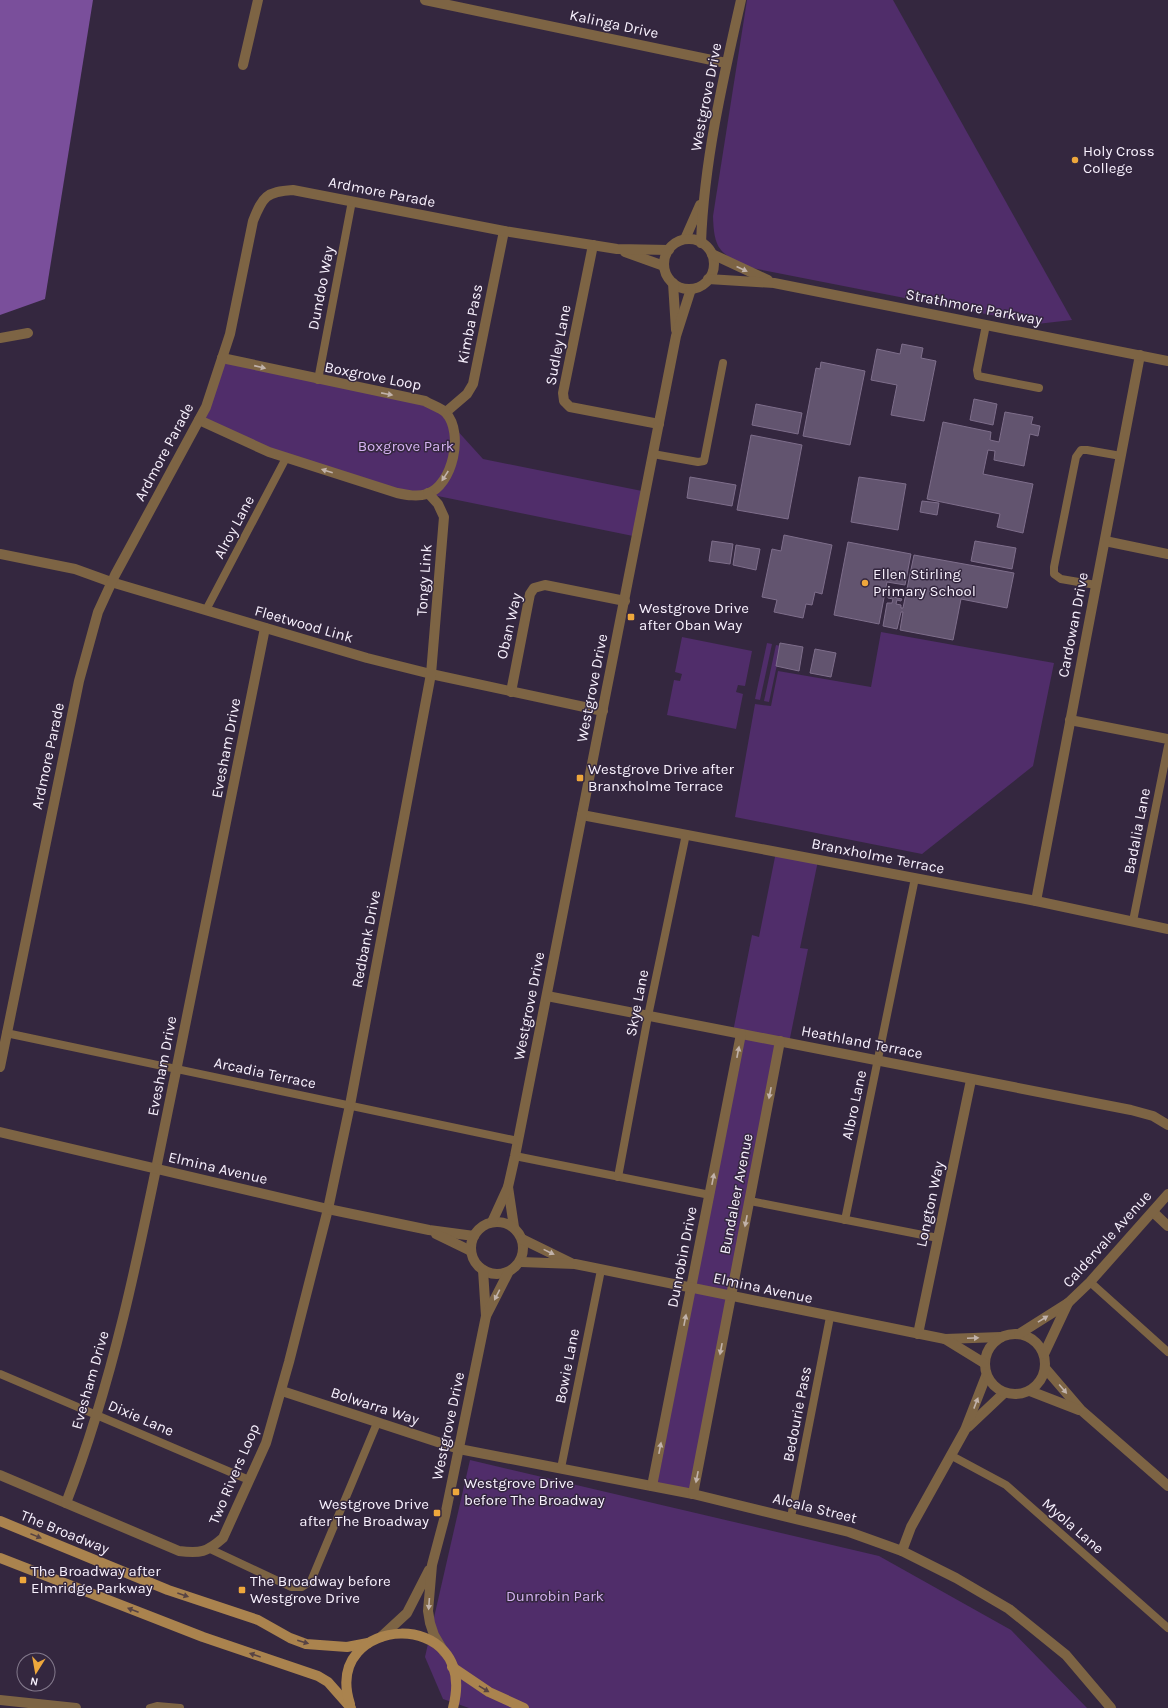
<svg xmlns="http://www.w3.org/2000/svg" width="1168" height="1708" viewBox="0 0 1168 1708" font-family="Karla,sans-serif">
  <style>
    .green { fill: #502d6a }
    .forest { fill: #7a4f9b }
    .building { fill: #62546f; stroke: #7e6e8b }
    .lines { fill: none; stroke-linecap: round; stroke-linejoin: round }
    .service { stroke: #7d6444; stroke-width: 8 }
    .minor { stroke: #7d6444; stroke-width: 10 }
    .tertiary { stroke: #7d6444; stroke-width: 10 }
    .secondary { stroke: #aa834e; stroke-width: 10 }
    .oneway { fill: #c1b2aa }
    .oneway2 { fill: #574344 }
    .poi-dot { fill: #eea73c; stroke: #34273f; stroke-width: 1.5 }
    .labels { text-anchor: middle; stroke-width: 3; stroke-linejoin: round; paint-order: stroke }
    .street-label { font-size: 15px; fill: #f8f1fe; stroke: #34273f }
    .poi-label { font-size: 15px; fill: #f8f1fe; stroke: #34273f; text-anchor: start }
    .park-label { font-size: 15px; fill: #d5b3f1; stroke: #34273f }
  </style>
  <rect width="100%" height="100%" fill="#34273f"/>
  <!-- green -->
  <g class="green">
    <path d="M747 0H893L1072 320 1037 324 752 268C720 254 714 251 713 216Z"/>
    <path d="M222 358 425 401 446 412 454 427 483 459 647 492 638 537 428 494 416 496 269 452 199 420Z"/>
    <path d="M881 632 1054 663 1033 766 922 854 735 817 755 704 771 706 778 671 871 687Z"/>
    <path d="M682 637 752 651 745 686 738 685 736 692 743 694 736 729 667 715 674 680 680 681 682 674 675 672Z"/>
    <path d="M767 643 772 644 760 700 755 699Z"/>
    <path d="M776 645 781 646 769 702 764 701Z"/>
    <path d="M776 852 819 856 800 948 808 949 789 1043 780 1041 693 1494 652 1486 741 1034 733 1032 752 935 759 937Z"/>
    <path d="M470 1460 879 1556 1011 1630 1087 1708H469L443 1699 425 1657Z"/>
  </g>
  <!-- forest -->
  <path class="forest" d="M0 0H93L45 299 0 315Z"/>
  <!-- building -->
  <g class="building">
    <path d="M902 344 923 348 921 358 936 361 924 421 891 415 897 385 871 380 877 349 900 354Z"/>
    <path d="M821 362 865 371 850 445 803 436 816 368 820 369Z"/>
    <path d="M974 399 997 404 993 425 970 420Z"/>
    <path d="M756 404 802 413 798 434 752 425Z"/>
    <path d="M1005 412 1033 417 1031 424 1040 426 1038 436 1030 434 1024 466 994 460 995 451 988 450 983 474 1033 484 1023 533 997 527 1000 514 927 499 943 422 991 432 990 440 999 442Z"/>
    <path d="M751 435 802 445 788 519 737 510Z"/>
    <path d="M690 477 736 485 732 506 687 498Z"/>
    <path d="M859 477 906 484 898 530 851 522Z"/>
    <path d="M922 501 939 503 937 515 920 512Z"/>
    <path d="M784 535 832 545 822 594 815 592 812 605 806 604 803 618 774 612 777 600 762 597 772 549 781 551Z"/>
    <path d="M712 541 733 544 730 564 709 561Z"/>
    <path d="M975 541 1016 548 1012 569 971 561Z"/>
    <path d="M848 542 911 554 905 585 887 582 879 624 834 615Z"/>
    <path d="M736 545 760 549 756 570 733 565Z"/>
    <path d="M914 555 1014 573 1007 608 961 599 953 640 900 630 903 612H901L897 629 883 626 887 603H892L893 599 888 598V596L902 599 901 601 897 600 896 604 901 605V608H903Z"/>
    <path d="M780 643 803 647 799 671 776 666Z"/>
    <path d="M815 649 836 653 831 677 810 673Z"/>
  </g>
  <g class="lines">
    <!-- service -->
    <g class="service">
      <path d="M986 325 977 370 978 376 1039 388"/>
      <path d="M318 380 352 201"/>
      <path d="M653 454 698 462 704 461 723 363"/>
      <path d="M1096 585 1061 579 1054 574V567L1076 457 1081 450H1087L1121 456"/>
      <path d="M206 610 286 458"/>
      <path d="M1133 921 1168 746"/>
      <path d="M6 1033 518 1141"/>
      <path d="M515 1156 710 1195"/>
      <path d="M618 1177 648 1016 686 834"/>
      <path d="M750 1201 938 1238"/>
      <path d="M845 1220 915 878"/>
      <path d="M1090 1282 1168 1352"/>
      <path d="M0 1374 249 1480"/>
      <path d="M952 1456 1006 1485 1168 1628"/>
      <path d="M561 1468 601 1270"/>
      <path d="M791 1517 830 1317"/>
      <path d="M210 1549 291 1587H302L311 1581 377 1423"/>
      <path d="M150 1708 157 1706 180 1708"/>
    </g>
    <!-- minor -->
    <g class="minor">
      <path d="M425 0 726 63"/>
      <path d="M243 65 258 0"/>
      <path d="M593 245 563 393 564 401 570 407 659 424"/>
      <path d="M625 252 664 266"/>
      <path d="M0 338 28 333"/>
      <path d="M446 412 467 394 473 384 504 231"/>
      <path d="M199 420 269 452 397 493C407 495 417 497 427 494 453 485 464 433 446 413 442 408 431 405 425 401L222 358"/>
      <path d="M1105 541 1168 554"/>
      <path d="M0 554 75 569 111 582 367 658 431 674 603 711"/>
      <path d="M511 692 528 604 530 594 534 588 545 585 625 601"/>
      <path d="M1070 720 1168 739"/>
      <path d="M582 815 1036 901 1168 929"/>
      <path d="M1036 901 1140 355"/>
      <path d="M547 996 1131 1110 1153 1116 1168 1125"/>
      <path d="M0 1067 79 681 98 612 115 575 206 407 230 334 253 221C263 196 266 192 293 190L504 231 617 249 669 250"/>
      <path d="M1153 1212 1168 1226"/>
      <path d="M918 1334 971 1080"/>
      <path d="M1045 1368 1081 1410 1168 1486"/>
      <path d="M282 1391 459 1449 693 1494 849 1532 902 1551 956 1578 1009 1609 1066 1655 1111 1708"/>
      <path d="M1030 1391 1079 1410"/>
      <path d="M968 1427 1004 1393"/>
      <path d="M0 1475 179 1551C200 1554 207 1552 223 1538L266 1443 289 1362 328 1209 350 1105 431 674 444 517 438 504 428 493"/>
      <path d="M652 1486 741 1034"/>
      <path d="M693 1494 780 1041"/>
      <path d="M66 1503C120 1364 146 1216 176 1071 205 923 236 776 265 628"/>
      <path d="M902 1551 911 1527 965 1430 986 1376"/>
      <path d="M0 1700 76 1708"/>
    </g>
    <!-- tertiary -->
    <g class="tertiary">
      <path d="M685 239 700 205"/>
      <circle cx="689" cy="264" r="25"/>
      <path d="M701 243C704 161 723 79 741 0"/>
      <path d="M712 254 768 280"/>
      <path d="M708 279 774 283 1168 361"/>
      <path d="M673 283 676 330"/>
      <path d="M0 1132 328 1209 429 1230 474 1236"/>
      <path d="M508 1187 514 1227"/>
      <circle cx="497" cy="1248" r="26"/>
      <path d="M492 1222 508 1187 515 1156 676 336 691 289"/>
      <path d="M436 1234 471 1251"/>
      <path d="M522 1239 571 1263"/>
      <path d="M521 1262 575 1264 945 1339 1001 1337"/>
      <path d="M483 1270 486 1316"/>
      <circle cx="1015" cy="1364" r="30"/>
      <path d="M1019 1334 1068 1303 1090 1282 1168 1194"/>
      <path d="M945 1339 984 1363"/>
      <path d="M1044 1354 1068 1303"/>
      <path d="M381 1637 407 1613 429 1570"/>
      <path d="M444 1652 434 1635 430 1623 428 1611 432 1565 445 1516 486 1316 508 1273"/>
    </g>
    <!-- secondary -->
    <g class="secondary">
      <path d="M0 1521 168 1590 258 1620 290 1638 306 1644 347 1647 368 1643"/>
      <path d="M0 1558 203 1637 318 1676 328 1682 351 1708"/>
      <path d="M452 1667 489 1692 524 1708"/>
      <path d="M350 1704C321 1614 480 1605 453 1708"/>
    </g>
  </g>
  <!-- one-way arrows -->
  <defs><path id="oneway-solid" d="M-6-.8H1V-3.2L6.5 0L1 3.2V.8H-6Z"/></defs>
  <g class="oneway">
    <use href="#oneway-solid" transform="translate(742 269) rotate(25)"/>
    <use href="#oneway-solid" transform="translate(260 367) rotate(13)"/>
    <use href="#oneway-solid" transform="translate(387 394) rotate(11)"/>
    <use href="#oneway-solid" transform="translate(327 471) rotate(-163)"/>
    <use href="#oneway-solid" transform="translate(445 476) rotate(123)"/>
    <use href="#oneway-solid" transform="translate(738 1052) rotate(-79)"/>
    <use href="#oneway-solid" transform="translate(770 1093) rotate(101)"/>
    <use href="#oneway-solid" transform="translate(713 1179) rotate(-79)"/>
    <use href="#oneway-solid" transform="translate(746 1221) rotate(101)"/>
    <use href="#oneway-solid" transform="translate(549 1252) rotate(26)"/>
    <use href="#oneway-solid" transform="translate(497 1295) rotate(117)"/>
    <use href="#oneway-solid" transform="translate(1043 1319) rotate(-32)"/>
    <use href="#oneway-solid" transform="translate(685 1320) rotate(-79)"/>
    <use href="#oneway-solid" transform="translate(973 1338) rotate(-2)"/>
    <use href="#oneway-solid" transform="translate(721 1349) rotate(101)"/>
    <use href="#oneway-solid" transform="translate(1063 1389) rotate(50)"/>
    <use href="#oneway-solid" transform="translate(976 1403) rotate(-69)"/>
    <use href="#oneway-solid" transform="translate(660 1448) rotate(-79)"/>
    <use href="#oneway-solid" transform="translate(697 1477) rotate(101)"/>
    <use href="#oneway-solid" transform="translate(429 1604) rotate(94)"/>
  </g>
  <g class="oneway2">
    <use href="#oneway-solid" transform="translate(36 1536) rotate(22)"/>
    <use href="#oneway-solid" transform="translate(183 1595) rotate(19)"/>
    <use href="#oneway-solid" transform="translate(133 1610) rotate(-159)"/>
    <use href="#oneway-solid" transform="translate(303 1642) rotate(16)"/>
    <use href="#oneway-solid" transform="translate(255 1655) rotate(-161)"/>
    <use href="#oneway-solid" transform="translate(484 1689) rotate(31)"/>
  </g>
  <!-- markers -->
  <g class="poi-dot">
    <circle cx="1075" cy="160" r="4"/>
    <circle cx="865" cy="583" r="4"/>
    <rect x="627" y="613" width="8" height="8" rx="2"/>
    <rect x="576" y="774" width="8" height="8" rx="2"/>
    <rect x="452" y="1488" width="8" height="8" rx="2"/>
    <rect x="433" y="1509" width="8" height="8" rx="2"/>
    <rect x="19" y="1576" width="8" height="8" rx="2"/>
    <rect x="238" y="1586" width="8" height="8" rx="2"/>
  </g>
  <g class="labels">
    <!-- street labels -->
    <g class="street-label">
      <text transform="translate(614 24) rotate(12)" y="5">Kalinga Drive</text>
      <text transform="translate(706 97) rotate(-79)" y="5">Westgrove Drive</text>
      <text transform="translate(382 192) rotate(11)" y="5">Ardmore Parade</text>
      <text transform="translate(321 288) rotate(-79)" y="5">Dundoo Way</text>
      <text transform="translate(974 307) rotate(11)" y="5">Strathmore Parkway</text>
      <text transform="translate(470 324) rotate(-79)" y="5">Kimba Pass</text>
      <text transform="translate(558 345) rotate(-79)" y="5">Sudley Lane</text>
      <text transform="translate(373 376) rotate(11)" y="5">Boxgrove Loop</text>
      <text transform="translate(164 452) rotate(-62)" y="5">Ardmore Parade</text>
      <text transform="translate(234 527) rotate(-62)" y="5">Alroy Lane</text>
      <text transform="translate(424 580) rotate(-86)" y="5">Tongy Link</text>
      <text transform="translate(304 624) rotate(16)" y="5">Fleetwood Link</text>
      <text transform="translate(1073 625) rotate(-79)" y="5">Cardowan Drive</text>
      <text transform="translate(509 626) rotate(-77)" y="5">Oban Way</text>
      <text transform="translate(592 688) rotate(-79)" y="5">Westgrove Drive</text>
      <text transform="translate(226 748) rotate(-79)" y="5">Evesham Drive</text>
      <text transform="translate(48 756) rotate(-78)" y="5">Ardmore Parade</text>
      <text transform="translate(1137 831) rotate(-79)" y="5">Badalia Lane</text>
      <text transform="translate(878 856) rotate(11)" y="5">Branxholme Terrace</text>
      <text transform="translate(366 939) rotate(-79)" y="5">Redbank Drive</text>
      <text transform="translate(637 1003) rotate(-79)" y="5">Skye Lane</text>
      <text transform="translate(529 1006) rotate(-79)" y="5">Westgrove Drive</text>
      <text transform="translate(862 1042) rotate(11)" y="5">Heathland Terrace</text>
      <text transform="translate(162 1066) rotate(-79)" y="5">Evesham Drive</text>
      <text transform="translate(265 1073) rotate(12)" y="5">Arcadia Terrace</text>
      <text transform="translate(854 1105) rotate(-78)" y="5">Albro Lane</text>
      <text transform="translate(218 1168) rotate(13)" y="5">Elmina Avenue</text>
      <text transform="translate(736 1194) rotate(-79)" y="5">Bundaleer Avenue</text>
      <text transform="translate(930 1204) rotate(-78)" y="5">Longton Way</text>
      <text transform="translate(1107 1239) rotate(-48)" y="5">Caldervale Avenue</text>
      <text transform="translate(682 1257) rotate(-79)" y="5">Dunrobin Drive</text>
      <text transform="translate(763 1288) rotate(12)" y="5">Elmina Avenue</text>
      <text transform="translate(567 1366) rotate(-79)" y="5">Bowie Lane</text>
      <text transform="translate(90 1380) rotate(-74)" y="5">Evesham Drive</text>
      <text transform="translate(375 1406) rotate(18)" y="5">Bolwarra Way</text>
      <text transform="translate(797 1414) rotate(-79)" y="5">Bedourie Pass</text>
      <text transform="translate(141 1418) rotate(23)" y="5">Dixie Lane</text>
      <text transform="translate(448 1426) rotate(-78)" y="5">Westgrove Drive</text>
      <text transform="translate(234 1474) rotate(-67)" y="5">Two Rivers Loop</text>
      <text transform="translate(815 1508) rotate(14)" y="5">Alcala Street</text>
      <text transform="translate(1073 1526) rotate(41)" y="5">Myola Lane</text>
      <text transform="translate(65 1532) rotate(22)" y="5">The Broadway</text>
    </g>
    <!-- poi labels -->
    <g class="poi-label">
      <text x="1083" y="156">Holy Cross<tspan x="1083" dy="17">College</tspan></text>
      <text x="873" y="579">Ellen Stirling<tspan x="873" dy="17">Primary School</tspan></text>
      <text x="639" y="613">Westgrove Drive<tspan x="639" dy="17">after Oban Way</tspan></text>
      <text x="588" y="774">Westgrove Drive after<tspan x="588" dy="17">Branxholme Terrace</tspan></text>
      <text x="464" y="1488">Westgrove Drive<tspan x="464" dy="17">before The Broadway</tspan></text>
      <text x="429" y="1509" text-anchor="end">Westgrove Drive<tspan x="429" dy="17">after The Broadway</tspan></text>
      <text x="31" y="1576">The Broadway after<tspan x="31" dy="17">Elmridge Parkway</tspan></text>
      <text x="250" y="1586">The Broadway before<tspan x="250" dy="17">Westgrove Drive</tspan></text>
    </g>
    <!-- park labels -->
    <g class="park-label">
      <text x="406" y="451">Boxgrove Park</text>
      <text x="555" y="1601">Dunrobin Park</text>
    </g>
  </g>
  <!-- north arrow -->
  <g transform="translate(36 1672) rotate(191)"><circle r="19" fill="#34273f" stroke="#82788b"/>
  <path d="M0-3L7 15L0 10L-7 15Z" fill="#eea73c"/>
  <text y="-6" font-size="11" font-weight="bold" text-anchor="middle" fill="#f8f1fe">N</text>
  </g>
</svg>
